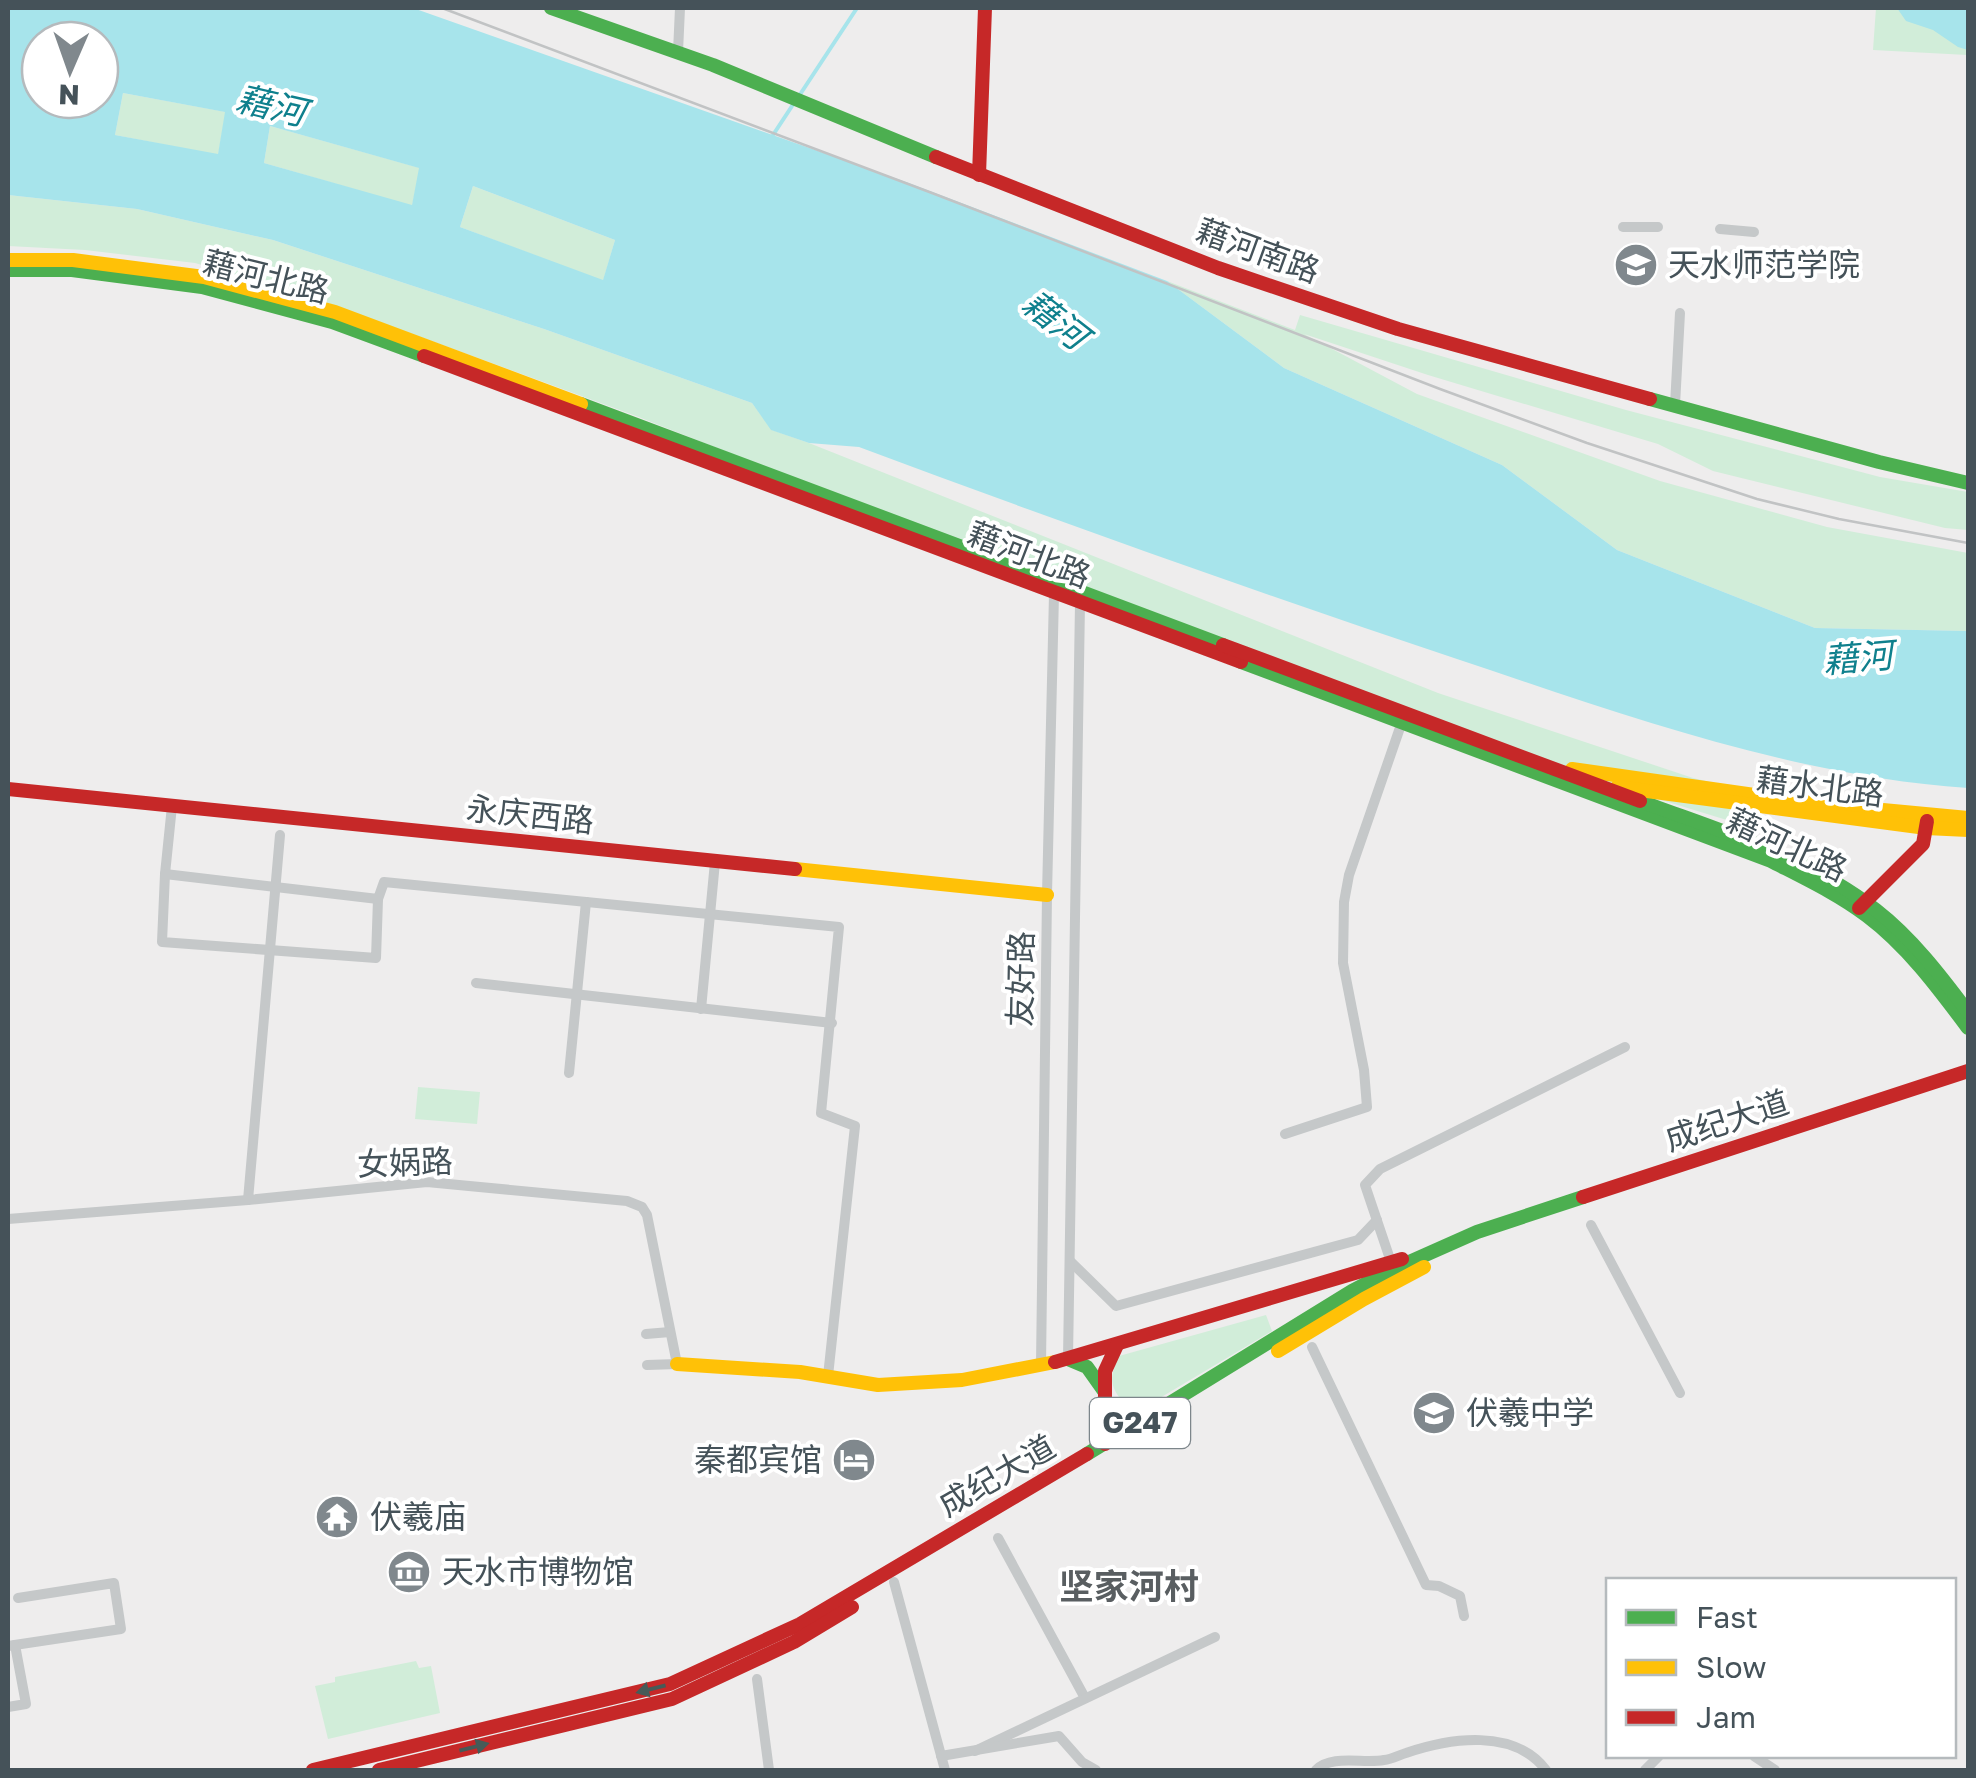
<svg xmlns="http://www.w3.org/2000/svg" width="1976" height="1778" viewBox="0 0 1976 1778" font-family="'Golos Text','Noto Sans SC',sans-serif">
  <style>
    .green { fill: #d1edd9 }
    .water { fill: #a7e4eb; fill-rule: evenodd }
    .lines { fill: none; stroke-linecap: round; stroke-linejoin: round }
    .stream { stroke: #a7e4eb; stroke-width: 4 }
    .street { stroke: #c5c8c9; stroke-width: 10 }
    .fast { stroke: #4caf50; stroke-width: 14 }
    .slow { stroke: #ffc107; stroke-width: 14 }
    .jam { stroke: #c62828; stroke-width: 14 }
    .tram { stroke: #c1c3c4; stroke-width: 2.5 }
    .oneway { fill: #465b58 }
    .labels { text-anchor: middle; stroke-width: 8; stroke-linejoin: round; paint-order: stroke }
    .shield { fill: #fff; stroke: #7d868b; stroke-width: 2.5 }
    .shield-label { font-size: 30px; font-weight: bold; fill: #455259 }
    .street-label { font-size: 32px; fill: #455259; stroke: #fff }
    .poi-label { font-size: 32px; fill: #455259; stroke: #fff; text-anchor: start }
    .water-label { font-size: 35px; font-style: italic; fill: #0f808d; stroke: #fff }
    .neighbourhood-label { font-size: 35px; font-weight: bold; fill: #595e61; stroke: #fff }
  </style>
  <rect width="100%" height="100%" fill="#eeeded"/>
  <!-- green -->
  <g class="green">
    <path d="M1876 8H1968V57L1967 55 1873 50Z"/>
    <path d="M123 93 226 112 218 155 115 135Z"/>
    <path d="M270 126 420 168 412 206 264 163Z"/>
    <path d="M473 186 615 240 603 281 460 227Z"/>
    <path d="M8 195 137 209 273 240 544 329 752 403 772 430 809 443 1438 693 1693 778 1757 793 1743 825 1616 786 1019 567 636 416 306 295 195 263 85 250 8 246Z"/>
    <path d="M1167 281 1295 330 1300 315 1626 410 1880 477 1968 492V530L1945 528 1713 471 1658 444 1428 375 1304 334 1417 394 1660 481 1827 527 1968 553V631L1815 628 1617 550 1502 465 1284 368Z"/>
    <path d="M418 1087 480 1092 477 1124 415 1119Z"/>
    <path d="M1266 1315 1272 1331 1133 1414C1114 1391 1105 1385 1119 1356Z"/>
    <path d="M416 1661 419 1668 431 1666 440 1713 328 1739 315 1686 335 1682V1677Z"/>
  </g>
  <!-- water -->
  <g class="water">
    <path d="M8 8H413L906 182 1167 281 1284 368 1502 465 1617 550 1815 628 1968 631V788C1792 776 1624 715 1457 659 1257 592 1057 521 859 447L809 443 771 430 752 403 544 329 273 240 137 209 8 195ZM40 40H100V100H40ZM123 93 225 112 218 154 115 135ZM270 126 419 168 412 205 264 163ZM473 186 615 240 603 280 460 227Z"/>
    <path d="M1897 8H1968V50L1958 47 1933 30 1906 21Z"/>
  </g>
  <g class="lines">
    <!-- stream -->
    <g class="stream">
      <path d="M799 96 857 8"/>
      <path d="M773 135 794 103"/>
    </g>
    <!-- street -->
    <g class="street">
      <path d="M678 52 680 8"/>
      <path d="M1623 227H1658"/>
      <path d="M1720 229 1754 232"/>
      <path d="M1675 405 1680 313"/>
      <path d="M172 806 165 874 162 942 376 958 378 899"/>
      <path d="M165 874 378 899 384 882 839 927 821 1113 855 1126 828 1376"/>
      <path d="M476 983 832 1023"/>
      <path d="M701 1009 715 862"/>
      <path d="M569 1073 586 902"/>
      <path d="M1285 1134 1367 1107 1364 1070 1343 963 1344 902 1349 875 1403 719"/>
      <path d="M248 1200 280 835"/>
      <path d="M8 1219 248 1200 427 1182 627 1201 642 1207 647 1215 677 1364 647 1365"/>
      <path d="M1591 1225 1680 1393"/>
      <path d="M1070 1261 1116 1306 1358 1240 1377 1220"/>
      <path d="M1391 1262 1365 1185 1380 1169 1625 1047"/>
      <path d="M646 1334 670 1332"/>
      <path d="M1312 1347 1426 1585 1439 1586 1460 1596 1464 1616"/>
      <path d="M1068 1359 1080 603"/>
      <path d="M1041 1365 1047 895 1054 594"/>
      <path d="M998 1538 1085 1698"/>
      <path d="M894 1582 945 1770"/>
      <path d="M8 1646 121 1629 114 1583 18 1598"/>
      <path d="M757 1679 769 1770"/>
      <path d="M8 1707 26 1704 15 1645"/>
      <path d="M975 1751 1215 1637"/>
      <path d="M941 1756 1059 1736 1082 1762 1096 1770"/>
      <path d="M1754 1756 1775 1770"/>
      <path d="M1316 1770C1332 1754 1363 1764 1384 1760 1392 1759 1399 1755 1406 1753 1450 1738 1514 1728 1546 1770"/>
      <path d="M1645 1770 1659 1756"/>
    </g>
    <!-- fast -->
    <g class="fast">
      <path d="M551 8 713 65 936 157"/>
      <path d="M8 270H72L202 287 332 322 424 356"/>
      <path d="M1650 399 1879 462 1968 483"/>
      <path d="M581 404 1223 645"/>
      <path d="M1241 662 1771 861C1804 878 1838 894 1867 916 1907 946 1938 988 1968 1028"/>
      <path d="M1640 801C1720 831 1807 856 1876 910 1912 938 1941 976 1968 1012"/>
      <path d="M1068 1359 1087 1367 1104 1391"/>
      <path d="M1087 1454 1352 1291 1396 1268 1477 1232 1583 1197"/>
    </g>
    <!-- slow -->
    <g class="slow">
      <path d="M8 260H73L204 277 335 312 581 404"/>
      <path d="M1572 769 1819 804 1968 818"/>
      <path d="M1617 787 1926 828 1968 830"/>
      <path d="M795 869 1047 895"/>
      <path d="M1278 1351 1364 1299 1424 1267"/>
      <path d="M677 1364 800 1372 878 1385 962 1380 1055 1362"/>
    </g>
    <!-- jam -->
    <g class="jam">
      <path d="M936 157 1218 268 1398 329 1650 399"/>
      <path d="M979 175 985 8"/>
      <path d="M424 356 1241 662"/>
      <path d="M1223 645 1640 801"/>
      <path d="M8 789 795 869"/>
      <path d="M1859 908 1923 844 1927 821"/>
      <path d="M1583 1197 1968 1071"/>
      <path d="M1055 1362 1402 1259"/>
      <path d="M1105 1444V1371L1117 1345"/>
      <path d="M313 1770 670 1684 800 1624 1087 1454"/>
      <path d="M379 1770 672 1699 794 1642 852 1607"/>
    </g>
    <!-- tram -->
    <path class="tram" d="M442 8 932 193 1440 389 1587 443 1757 499 1839 519 1968 543"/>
  </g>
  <!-- one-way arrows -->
  <defs><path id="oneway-solid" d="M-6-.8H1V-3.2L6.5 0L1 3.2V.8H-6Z" transform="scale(2.5)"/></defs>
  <g class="oneway">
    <use href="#oneway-solid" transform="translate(651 1689) rotate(166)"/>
    <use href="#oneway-solid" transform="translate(474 1747) rotate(-14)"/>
  </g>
  <!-- icons -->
  <defs>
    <g id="university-disc" transform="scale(2.25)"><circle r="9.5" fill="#80888d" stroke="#fff"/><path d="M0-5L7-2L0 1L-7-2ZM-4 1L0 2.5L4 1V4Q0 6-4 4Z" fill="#fff"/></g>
    <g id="school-disc" transform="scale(2.25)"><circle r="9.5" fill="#80888d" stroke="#fff"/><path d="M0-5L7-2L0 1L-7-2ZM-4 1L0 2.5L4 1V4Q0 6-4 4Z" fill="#fff"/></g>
    <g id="hotel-disc" transform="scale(2.25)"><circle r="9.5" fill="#80888d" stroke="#fff"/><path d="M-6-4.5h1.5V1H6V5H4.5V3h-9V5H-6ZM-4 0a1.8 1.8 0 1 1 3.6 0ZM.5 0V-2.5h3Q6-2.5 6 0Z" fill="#fff"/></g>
    <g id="temple-disc" transform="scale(2.25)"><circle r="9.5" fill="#80888d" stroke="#fff"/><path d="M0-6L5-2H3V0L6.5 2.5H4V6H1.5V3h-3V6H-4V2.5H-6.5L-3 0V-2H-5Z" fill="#fff"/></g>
    <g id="museum-disc" transform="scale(2.25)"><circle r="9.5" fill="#80888d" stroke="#fff"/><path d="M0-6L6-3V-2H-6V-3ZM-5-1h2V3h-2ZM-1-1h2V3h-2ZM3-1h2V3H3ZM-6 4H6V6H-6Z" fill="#fff"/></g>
  </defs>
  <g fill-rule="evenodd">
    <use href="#university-disc" x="1636" y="265"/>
    <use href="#school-disc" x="1434" y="1413"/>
    <use href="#hotel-disc" x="854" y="1460"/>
    <use href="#temple-disc" x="337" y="1517"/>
    <use href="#museum-disc" x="409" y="1572"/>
  </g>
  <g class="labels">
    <!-- shield labels -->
    <rect class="shield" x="1090" y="1398" width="100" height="50" rx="8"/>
    <g class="shield-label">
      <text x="1140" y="1433">G247</text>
    </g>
    <!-- street labels -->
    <g class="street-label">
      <text transform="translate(1258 251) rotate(20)" y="11">藉河南路</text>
      <text transform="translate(266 277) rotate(14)" y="11">藉河北路</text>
      <text transform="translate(1029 555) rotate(21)" y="11">藉河北路</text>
      <text transform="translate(1820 787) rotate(7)" y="11">藉水北路</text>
      <text transform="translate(530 815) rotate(6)" y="11">永庆西路</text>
      <text transform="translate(1787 845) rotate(25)" y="11">藉河北路</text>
      <text transform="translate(1021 979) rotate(-89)" y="11">友好路</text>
      <text transform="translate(1727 1121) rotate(-18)" y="11">成纪大道</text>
      <text transform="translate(405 1163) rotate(-2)" y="11">女娲路</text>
      <text transform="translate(997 1476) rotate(-30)" y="11">成纪大道</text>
    </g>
    <!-- poi labels -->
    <g class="poi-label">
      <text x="1668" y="276">天水师范学院</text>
      <text x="1466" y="1424">伏羲中学</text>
      <text x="822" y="1471" text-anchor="end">秦都宾馆</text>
      <text x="370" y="1528">伏羲庙</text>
      <text x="442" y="1583">天水市博物馆</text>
    </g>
    <!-- water labels -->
    <g class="water-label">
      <text transform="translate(271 106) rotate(13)" y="12">藉河</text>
      <text transform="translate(1055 320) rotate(38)" y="12">藉河</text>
      <text transform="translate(1858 658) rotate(-5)" y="12">藉河</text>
    </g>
    <!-- neighbourhood labels -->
    <g class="neighbourhood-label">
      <text x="1129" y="1599">坚家河村</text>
    </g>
  </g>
  <!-- border -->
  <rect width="1976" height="1778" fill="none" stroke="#455259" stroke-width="20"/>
  <!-- legend -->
  <rect x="1606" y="1578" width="350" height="180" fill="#ffffff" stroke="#b5babd" stroke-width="2.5"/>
  <rect x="1626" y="1610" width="50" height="15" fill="#4caf50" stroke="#b5babd" stroke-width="2.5"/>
  <text x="1696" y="1628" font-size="30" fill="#455259">Fast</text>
  <rect x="1626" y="1660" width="50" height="15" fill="#ffc107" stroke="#b5babd" stroke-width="2.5"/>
  <text x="1696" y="1678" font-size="30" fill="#455259">Slow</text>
  <rect x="1626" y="1710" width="50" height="15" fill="#c62828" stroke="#b5babd" stroke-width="2.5"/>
  <text x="1696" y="1728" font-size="30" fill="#455259">Jam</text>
  <!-- north arrow -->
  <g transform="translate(70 70) rotate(182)"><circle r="48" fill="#ffffff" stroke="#b5babd" stroke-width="2.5"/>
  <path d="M0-8L18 38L0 25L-18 38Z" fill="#80888d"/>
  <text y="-15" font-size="28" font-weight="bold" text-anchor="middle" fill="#455259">N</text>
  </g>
</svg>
